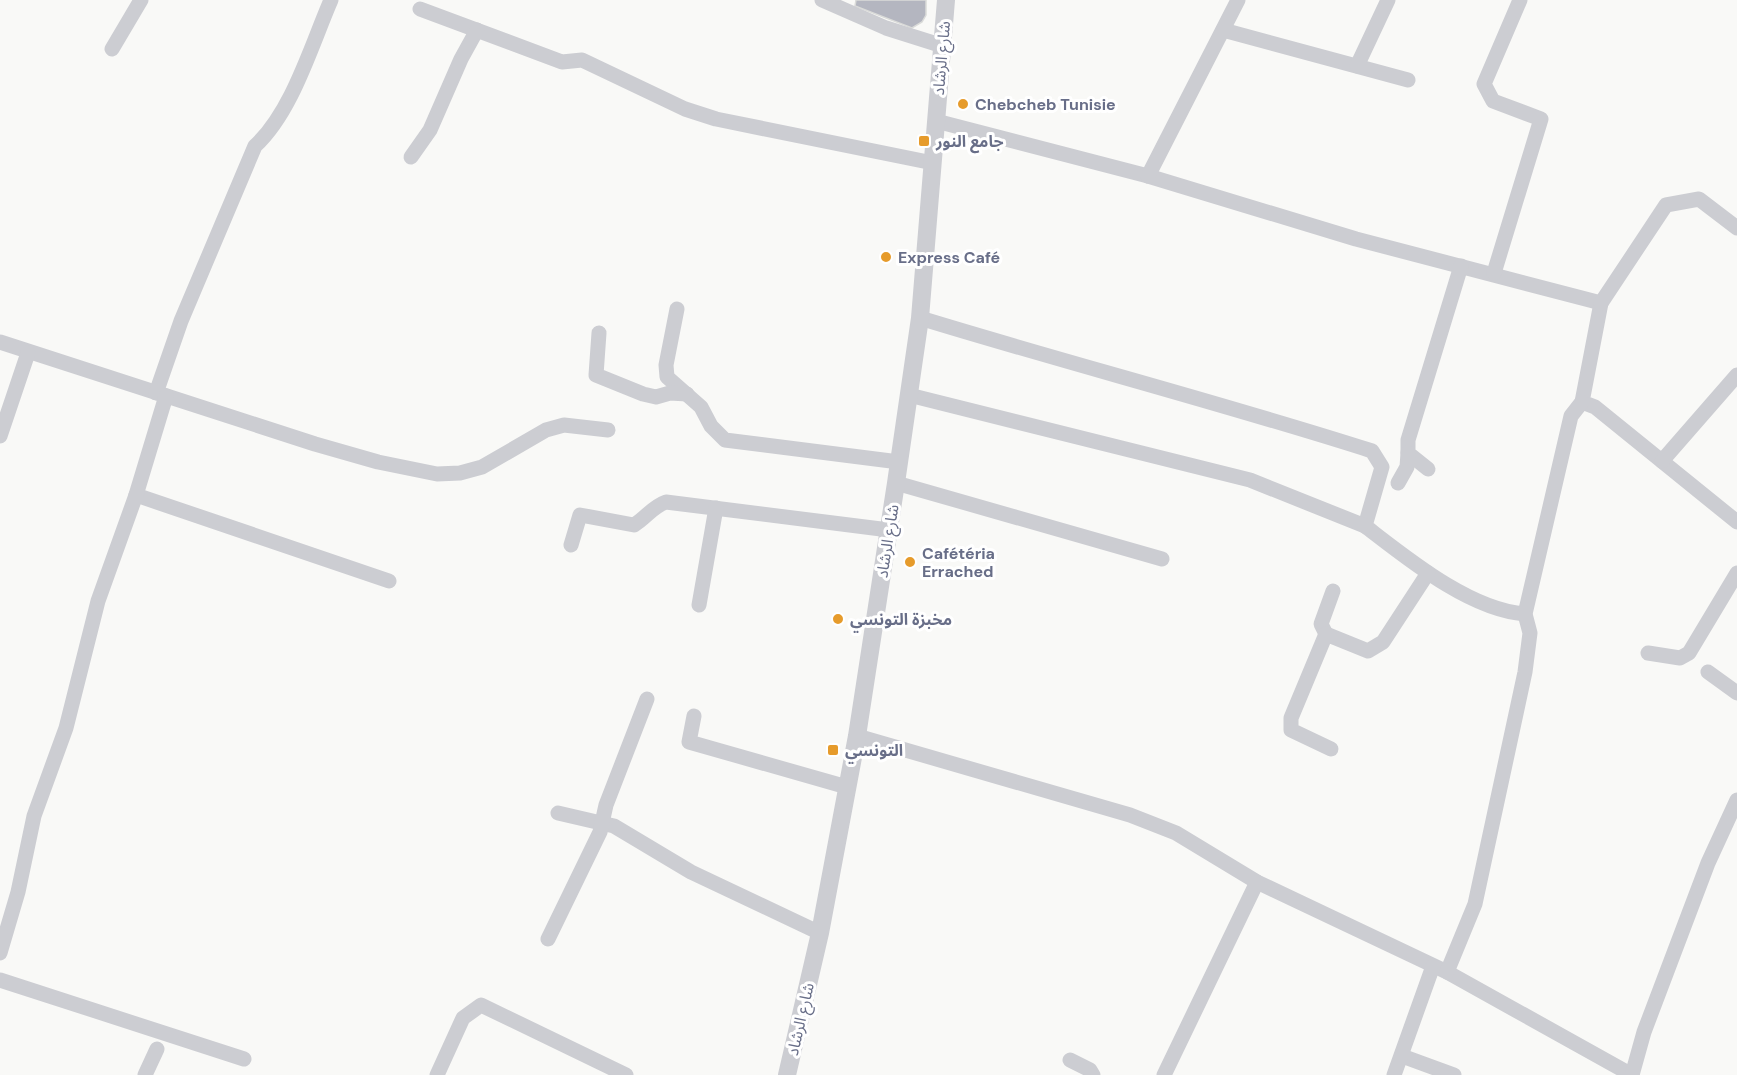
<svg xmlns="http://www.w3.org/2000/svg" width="1737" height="1075" viewBox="0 0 1737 1075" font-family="'DM Sans','Noto Sans Arabic',sans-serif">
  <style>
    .building { fill: #b4b6c0; stroke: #dadbd9; stroke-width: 1.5 }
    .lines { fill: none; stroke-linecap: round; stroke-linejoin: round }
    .minor { stroke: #cccdd2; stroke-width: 15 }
    .tertiary { stroke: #cccdd2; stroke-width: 18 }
    .poi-dot { fill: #e69b2b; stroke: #fff; stroke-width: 2 }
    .labels { text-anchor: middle; stroke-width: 6; stroke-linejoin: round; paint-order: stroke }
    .street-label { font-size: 16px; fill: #686e88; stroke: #fff }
    .poi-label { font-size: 16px; font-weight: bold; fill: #686e88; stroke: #fff; text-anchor: start }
  </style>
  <rect width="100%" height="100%" fill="#f9f9f7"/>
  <!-- building -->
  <path class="building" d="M856 0H926V15L922 22 912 28 855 6Z"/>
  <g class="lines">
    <!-- minor -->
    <g class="minor">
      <path d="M822 0 886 28 943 46"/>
      <path d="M420 9 562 62 582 60 685 109 716 119 933 163"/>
      <path d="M1223 30 1408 80"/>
      <path d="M112 49 141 0"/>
      <path d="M1357 66 1388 0"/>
      <path d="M936 121 1148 176 1356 239 1601 303 1582 402 1595 407 1737 522"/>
      <path d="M411 157 430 130 461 59 477 30"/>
      <path d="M1148 176 1238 0"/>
      <path d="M1494 273 1541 119 1493 101 1484 84 1520 0"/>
      <path d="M1601 303 1666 205 1699 199 1737 228"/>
      <path d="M677 309 666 365 667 377 701 407 711 426 725 440 899 462"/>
      <path d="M920 318C1070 364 1222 403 1372 451L1382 467 1365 526C1408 559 1470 610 1525 614"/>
      <path d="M599 333 596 375 643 394 656 397 670 393 687 394"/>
      <path d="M0 342 315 444 378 462 437 474 460 473 482 467 546 430 564 425 608 430"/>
      <path d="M156 393 181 321 255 146C292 112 311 46 331 0"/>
      <path d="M909 395 1250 480 1365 526"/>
      <path d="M0 436 28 353"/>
      <path d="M1662 461 1737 375"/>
      <path d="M1428 469 1408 453V440L1461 266"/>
      <path d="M896 483 1162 559"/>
      <path d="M1398 483 1407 467 1408 453"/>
      <path d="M136 495 389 581"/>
      <path d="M571 545 580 515 634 525C647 517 652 507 666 502L889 530"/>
      <path d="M699 605 716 508"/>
      <path d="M1326 634 1321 624 1333 591"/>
      <path d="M1648 653 1680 658 1689 653 1737 573"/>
      <path d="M1708 672 1737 693"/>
      <path d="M694 716 689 742 847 787"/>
      <path d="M857 736 1130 815 1176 833 1257 882 1447 972 1632 1075"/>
      <path d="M1331 749 1291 730V718L1326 634 1368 651 1383 642 1428 573"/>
      <path d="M558 813 614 826 691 872 820 933"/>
      <path d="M548 939 600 832 606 805 647 699"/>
      <path d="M0 953 18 892 34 816 66 728 98 601 136 495 166 396"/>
      <path d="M1447 972 1475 904 1525 672 1530 633 1525 614 1571 416 1582 402"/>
      <path d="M0 980 244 1059"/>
      <path d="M1402 1056 1454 1075"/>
      <path d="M1070 1060 1090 1070 1093 1075"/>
      <path d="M145 1075 157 1049"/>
      <path d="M437 1075 463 1018 481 1005 626 1075"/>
      <path d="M1164 1075 1257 882"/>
      <path d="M1394 1075 1433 966"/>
      <path d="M1632 1075 1644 1032 1708 863 1737 800"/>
    </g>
    <!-- tertiary -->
    <path class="tertiary" d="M787 1075 820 933 857 736 896 483 920 318 946 0"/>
  </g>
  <!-- markers -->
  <g class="poi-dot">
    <circle cx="963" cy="104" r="6"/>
    <rect x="918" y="135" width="12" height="12" rx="3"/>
    <circle cx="886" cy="257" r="6"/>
    <circle cx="910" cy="562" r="6"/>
    <circle cx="838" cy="619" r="6"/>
    <rect x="827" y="744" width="12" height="12" rx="3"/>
  </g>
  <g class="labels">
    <!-- street labels -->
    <g class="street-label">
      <text transform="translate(941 58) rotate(-85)" y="6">شارع الرشاد</text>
      <text transform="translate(887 541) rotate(-81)" y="6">شارع الرشاد</text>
      <text transform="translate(800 1019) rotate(-77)" y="6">شارع الرشاد</text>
    </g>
    <!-- poi labels -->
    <g class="poi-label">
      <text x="975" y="110">Chebcheb Tunisie</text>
      <text x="936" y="147">جامع النور</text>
      <text x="898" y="263">Express Café</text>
      <text x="922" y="559">Cafétéria<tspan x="922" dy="18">Errached</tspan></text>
      <text x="850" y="625">مخبزة التونسي</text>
      <text x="845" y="756">التونسي</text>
    </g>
  </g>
</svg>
